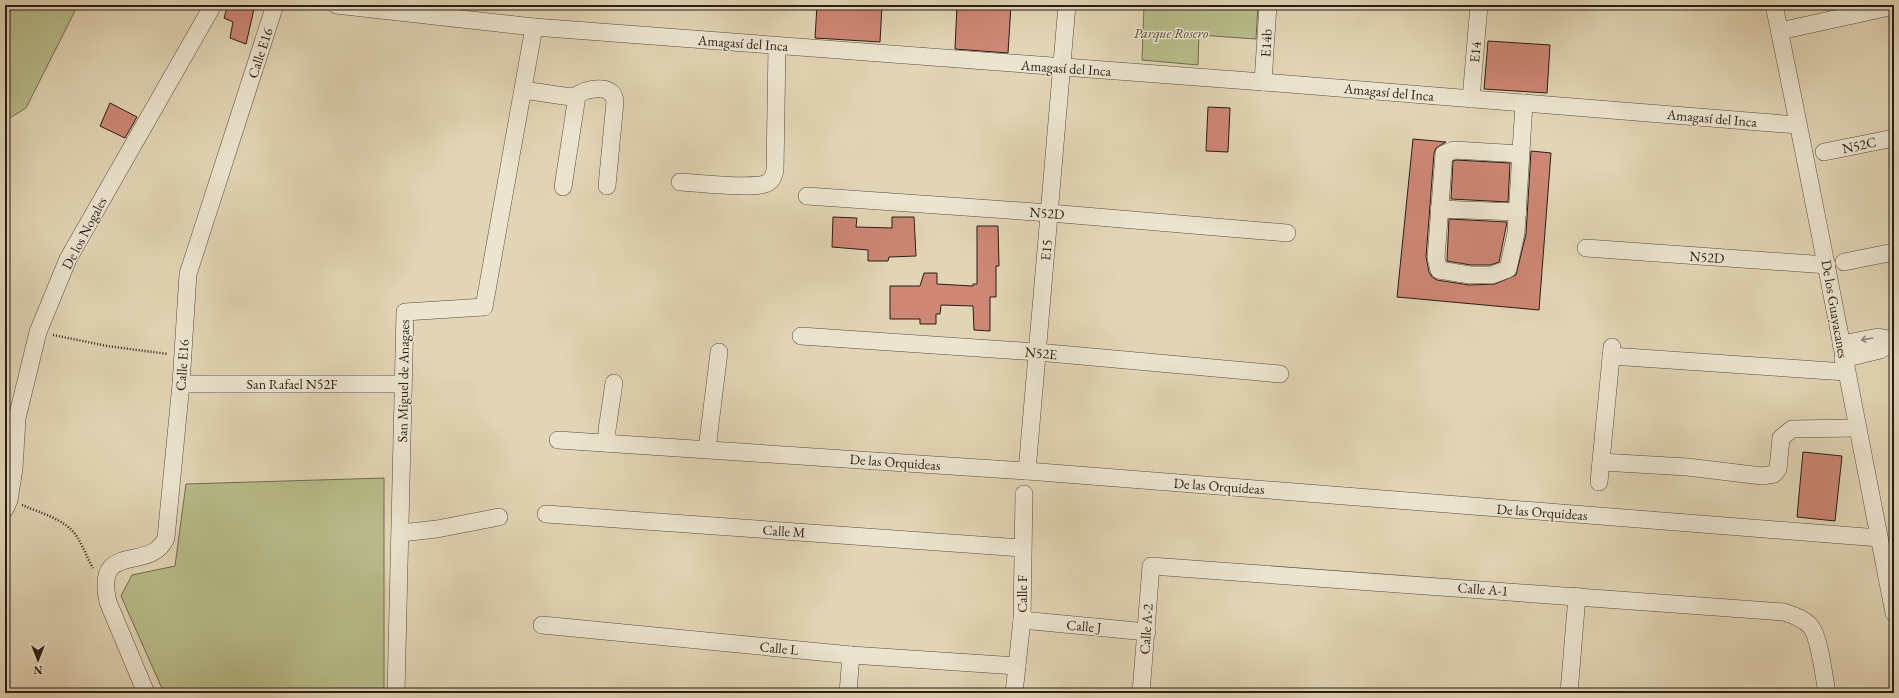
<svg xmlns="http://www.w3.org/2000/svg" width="1899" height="698" viewBox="0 0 1899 698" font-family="'EB Garamond',serif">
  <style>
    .green { fill: #b8bc8a; stroke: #706c50 }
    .building { fill: #ce8775; stroke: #271d16 }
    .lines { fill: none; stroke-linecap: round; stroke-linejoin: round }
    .minor-casing { stroke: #564b3e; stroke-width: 18 }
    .path { stroke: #271d16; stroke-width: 2.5; stroke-dasharray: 1 2; stroke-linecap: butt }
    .minor { stroke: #ece4cf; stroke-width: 17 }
    .oneway { stroke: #938a7c }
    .labels { text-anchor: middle; stroke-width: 3; stroke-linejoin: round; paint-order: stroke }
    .park-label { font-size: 14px; font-style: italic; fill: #524d39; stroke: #ece4cf }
    .street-label { font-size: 14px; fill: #271d16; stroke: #ece4cf }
  </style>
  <rect width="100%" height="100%" fill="#e2d5b5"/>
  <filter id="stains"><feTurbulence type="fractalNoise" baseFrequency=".005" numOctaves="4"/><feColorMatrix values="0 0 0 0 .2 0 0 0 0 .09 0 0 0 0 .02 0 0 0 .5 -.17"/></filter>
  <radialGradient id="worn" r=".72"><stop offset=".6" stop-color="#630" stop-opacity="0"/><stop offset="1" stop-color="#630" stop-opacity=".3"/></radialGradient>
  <!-- green -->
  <g class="green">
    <path d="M5 5H78L26 108 5 121Z"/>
    <path d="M1144 5H1258L1256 39 1199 35 1198 65 1142 60Z"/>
    <path d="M384 478V693H164L121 596 132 575 175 566 186 484Z"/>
  </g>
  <!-- building -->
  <g class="building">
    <path d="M228 5H242L254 9 246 44 230 38 233 22 224 18Z"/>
    <path d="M817 5H882L880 42 815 38Z"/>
    <path d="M957 5H1011L1008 53 955 49Z"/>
    <path d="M1488 41 1550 45 1547 93 1484 89Z"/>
    <path d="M110 103 137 117 125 138 100 126Z"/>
    <path d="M1208 107 1230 108 1228 152 1206 151Z"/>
    <path d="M1413 139 1446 142 1436 148 1434 153 1426 257 1429 272 1432 277 1437 280 1469 285 1495 284 1516 275 1526 234 1531 151 1551 153 1539 310 1397 297Z"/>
    <path d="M1456 160 1510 163 1508 202 1451 199 1453 161Z"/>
    <path d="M833 217 857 218 856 227 892 228V217H914L916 256 889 257 888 261H868V250L832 247Z"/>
    <path d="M1449 219 1507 222 1499 262 1490 265H1471L1447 261Z"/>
    <path d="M977 226H998L999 266H996V297H990V331L974 330 973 306 941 305 940 314H936V324H920V319H890V286H920L924 273H937V284L973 286V284H977Z"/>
    <path d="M1803 452 1842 456 1835 521 1797 517Z"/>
  </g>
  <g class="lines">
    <!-- minor casing -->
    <g class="minor-casing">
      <g id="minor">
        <path d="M336 5 534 27 1263 82 1797 125"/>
        <path d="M1774 5C1816 207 1854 410 1894 613"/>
        <path d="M1780 31 1894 6"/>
        <path d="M1263 82 1268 5"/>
        <path d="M523 90 571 97C577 96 580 93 585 91 598 87 614 87 615 102L607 186"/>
        <path d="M1471 99 1479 5"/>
        <path d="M1824 152 1894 138"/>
        <path d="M1521 154 1454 150 1444 154 1436 258 1439 270 1470 275H1492L1508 269 1516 233 1524 103"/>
        <path d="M680 182C701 183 747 189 765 184 771 182 774 176 775 170L777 46"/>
        <path d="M563 187 577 96"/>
        <path d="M807 196 1050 213 1287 233"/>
        <path d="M1439 209 1518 212"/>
        <path d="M1586 248 1827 265"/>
        <path d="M1844 262 1894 252"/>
        <path d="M801 336 1037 352 1280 374"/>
        <path d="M1841 344 1878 337 1894 340"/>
        <path d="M1611 356 1846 372"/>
        <path d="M1843 359 1880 350 1894 342"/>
        <path d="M181 384H403"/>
        <path d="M558 440 1027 471 1879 538"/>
        <path d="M607 443V430L614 383"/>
        <path d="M707 449 719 352"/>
        <path d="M1601 462 1687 467 1762 476 1774 474 1778 469 1781 438 1792 429 1857 428"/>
        <path d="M1027 471 1067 5"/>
        <path d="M1599 482 1612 347"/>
        <path d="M5 509 9 500 14 469 17 418 38 332 68 259 213 5"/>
        <path d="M546 514 1022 548"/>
        <path d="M401 533 437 529 499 517"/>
        <path d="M1022 620 1147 632"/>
        <path d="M542 625 851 655 1017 666"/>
        <path d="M146 693 108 602C94 539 150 574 166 538L181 384 188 274 275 5"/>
        <path d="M396 693 405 312 484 307 534 27"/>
        <path d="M848 693 851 655"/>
        <path d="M1014 693 1022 620 1024 494"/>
        <path d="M1141 693 1151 566 1784 612C1793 615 1805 619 1811 627 1820 638 1824 678 1827 693"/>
        <path d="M1569 693 1577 596"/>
      </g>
    </g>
    <!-- path -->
    <g class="path">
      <path d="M53 335 107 346 168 354"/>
      <path d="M22 505C40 513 66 519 77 537 83 546 87 558 93 568"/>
    </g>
    <!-- minor -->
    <use href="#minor" class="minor"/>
  </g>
  <!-- one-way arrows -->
  <defs><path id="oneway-shaft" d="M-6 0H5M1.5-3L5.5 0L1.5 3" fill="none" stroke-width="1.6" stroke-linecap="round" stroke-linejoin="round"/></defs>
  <use class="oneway" href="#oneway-shaft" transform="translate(1867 339) rotate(170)"/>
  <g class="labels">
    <!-- park labels -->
    <g class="park-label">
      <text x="1171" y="38">Parque Rosero</text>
    </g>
    <!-- street labels -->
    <g class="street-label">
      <text transform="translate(743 43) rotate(4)" y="5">Amagasí del Inca</text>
      <text transform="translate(1266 43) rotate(-87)" y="5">E14b</text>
      <text transform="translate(1475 52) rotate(-85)" y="5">E14</text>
      <text transform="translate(260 53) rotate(-72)" y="5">Calle E16</text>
      <text transform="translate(1066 68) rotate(4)" y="5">Amagasí del Inca</text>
      <text transform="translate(1389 92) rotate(5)" y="5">Amagasí del Inca</text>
      <text transform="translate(1712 118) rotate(5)" y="5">Amagasí del Inca</text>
      <text transform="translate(1859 145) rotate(-12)" y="5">N52C</text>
      <text transform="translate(1047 213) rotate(4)" y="5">N52D</text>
      <text transform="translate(84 233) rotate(-62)" y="5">De los Nogales</text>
      <text transform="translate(1046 250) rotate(-85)" y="5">E15</text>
      <text transform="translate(1707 257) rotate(4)" y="5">N52D</text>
      <text transform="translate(1835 309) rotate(80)" y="5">De los Guayacanes</text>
      <text transform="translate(1041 353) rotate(5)" y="5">N52E</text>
      <text transform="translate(182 365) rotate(-86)" y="5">Calle E16</text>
      <text transform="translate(403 381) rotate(-89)" y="5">San Miguel de Anagaes</text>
      <text x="292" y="389">San Rafael N52F</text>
      <text transform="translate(895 462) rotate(4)" y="5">De las Orquideas</text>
      <text transform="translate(1219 486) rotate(4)" y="5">De las Orquideas</text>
      <text transform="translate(1542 512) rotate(4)" y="5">De las Orquideas</text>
      <text transform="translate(784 531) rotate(4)" y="5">Calle M</text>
      <text transform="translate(1483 589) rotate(4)" y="5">Calle A-1</text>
      <text transform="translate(1022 594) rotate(-90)" y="5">Calle F</text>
      <text transform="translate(1084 626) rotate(5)" y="5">Calle J</text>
      <text transform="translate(1146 629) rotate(-86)" y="5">Calle A-2</text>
      <text transform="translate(779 648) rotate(5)" y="5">Calle L</text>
    </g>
  </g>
  <!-- margin -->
  <rect width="1899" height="698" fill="none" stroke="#e2d5b5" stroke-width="20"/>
  <rect x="6" y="6" width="1887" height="686" fill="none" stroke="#271d16" stroke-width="2"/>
  <rect x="10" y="10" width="1879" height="678" fill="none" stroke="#271d16"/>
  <!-- north arrow -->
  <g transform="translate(38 660) rotate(180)" stroke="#ece4cf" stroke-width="3" paint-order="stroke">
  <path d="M0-3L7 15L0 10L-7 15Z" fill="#271d16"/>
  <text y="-6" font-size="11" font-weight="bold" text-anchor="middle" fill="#271d16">N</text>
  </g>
  <rect width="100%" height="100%" filter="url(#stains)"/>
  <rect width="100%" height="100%" fill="url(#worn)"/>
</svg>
